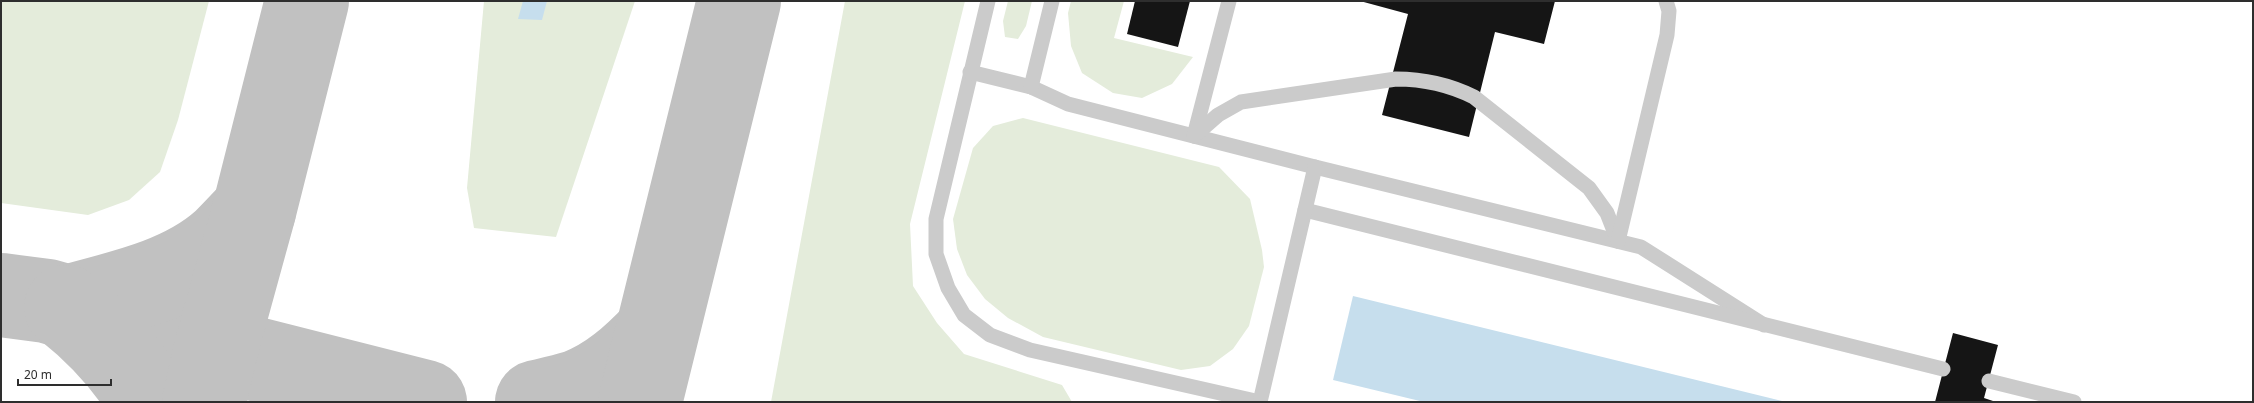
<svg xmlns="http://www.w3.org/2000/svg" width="2254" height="403" viewBox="0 0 2254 403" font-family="'Noto Sans',sans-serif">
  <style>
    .green { fill: #e4ecdb }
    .water { fill: #c6deed }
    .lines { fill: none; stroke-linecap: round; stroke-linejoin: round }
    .taxiway { stroke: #c1c1c1; stroke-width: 84 }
    .building { fill: #151515 }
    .service { stroke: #cbcbcb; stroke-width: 15 }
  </style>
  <rect width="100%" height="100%" fill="#fff"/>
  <!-- green -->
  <g class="green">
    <path d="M1 1H209L178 120 160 172 129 200 88 215 1 203Z"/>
    <path d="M484 1H635L556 237 474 228 467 188Z"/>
    <path d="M845 1H965L910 224 913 286 937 323 964 354 1062 385 1072 402H771Z"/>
    <path d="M1008 1H1032L1026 26 1018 39 1005 37 1003 21Z"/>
    <path d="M1071 1H1124L1114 38 1193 57 1172 84 1142 98 1113 93 1082 73 1071 46 1068 13Z"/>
    <path d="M1023 118 1219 167 1250 199 1262 250 1264 267 1249 326 1233 349 1210 366 1181 370 1043 337 1008 318 985 299 967 275 957 249 953 219 973 148 993 126Z"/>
  </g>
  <!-- water -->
  <g class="water">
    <path d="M523 1H547L542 20 518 19Z"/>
    <path d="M1353 296 1786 402H1424L1333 380Z"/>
  </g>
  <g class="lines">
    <!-- taxiway -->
    <g class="taxiway">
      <path d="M1 295 47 301 216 349 425 402"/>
      <path d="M66 307C119 293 182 280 224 242 234 232 244 221 254 211"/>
      <path d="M66 307C100 334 128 364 150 402"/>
      <path d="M204 402 216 349 254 211 307 1"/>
      <path d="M537 402C550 399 564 396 577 392 609 380 633 358 656 334"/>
      <path d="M640 402 739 1"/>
    </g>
  </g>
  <!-- building -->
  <g class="building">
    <path d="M1135 1H1190L1178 47 1127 34Z"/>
    <path d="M1360 1H1555L1544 44 1495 32 1469 137 1382 115 1408 14Z"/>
    <path d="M1953 333 1998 345 1984 398 1996 402H1935Z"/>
  </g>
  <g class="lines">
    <!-- service -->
    <g class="service">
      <path d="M988 1 936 219V254L948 288 964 315 990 335 1030 350 1260 402"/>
      <path d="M970 72 1031 87 1068 104 1315 167 1641 247 1764 325"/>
      <path d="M1031 87 1052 1"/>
      <path d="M1194 136 1218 115 1241 102 1396 79C1423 79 1450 85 1474 97L1589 188 1607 213 1618 241"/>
      <path d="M1194 136 1229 1"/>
      <path d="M1305 210 1943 369"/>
      <path d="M1618 241 1667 35 1669 11 1666 1"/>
      <path d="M1989 381 2074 402"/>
      <path d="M1260 402 1315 167"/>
    </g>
  </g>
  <!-- border -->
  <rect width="2254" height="403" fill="none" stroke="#2e2e2e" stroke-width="4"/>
  <!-- scale -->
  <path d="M18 379v6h93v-6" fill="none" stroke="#2e2e2e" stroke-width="2"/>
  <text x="24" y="379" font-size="12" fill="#2e2e2e" stroke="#ffffff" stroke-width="3" paint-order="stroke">20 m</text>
</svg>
